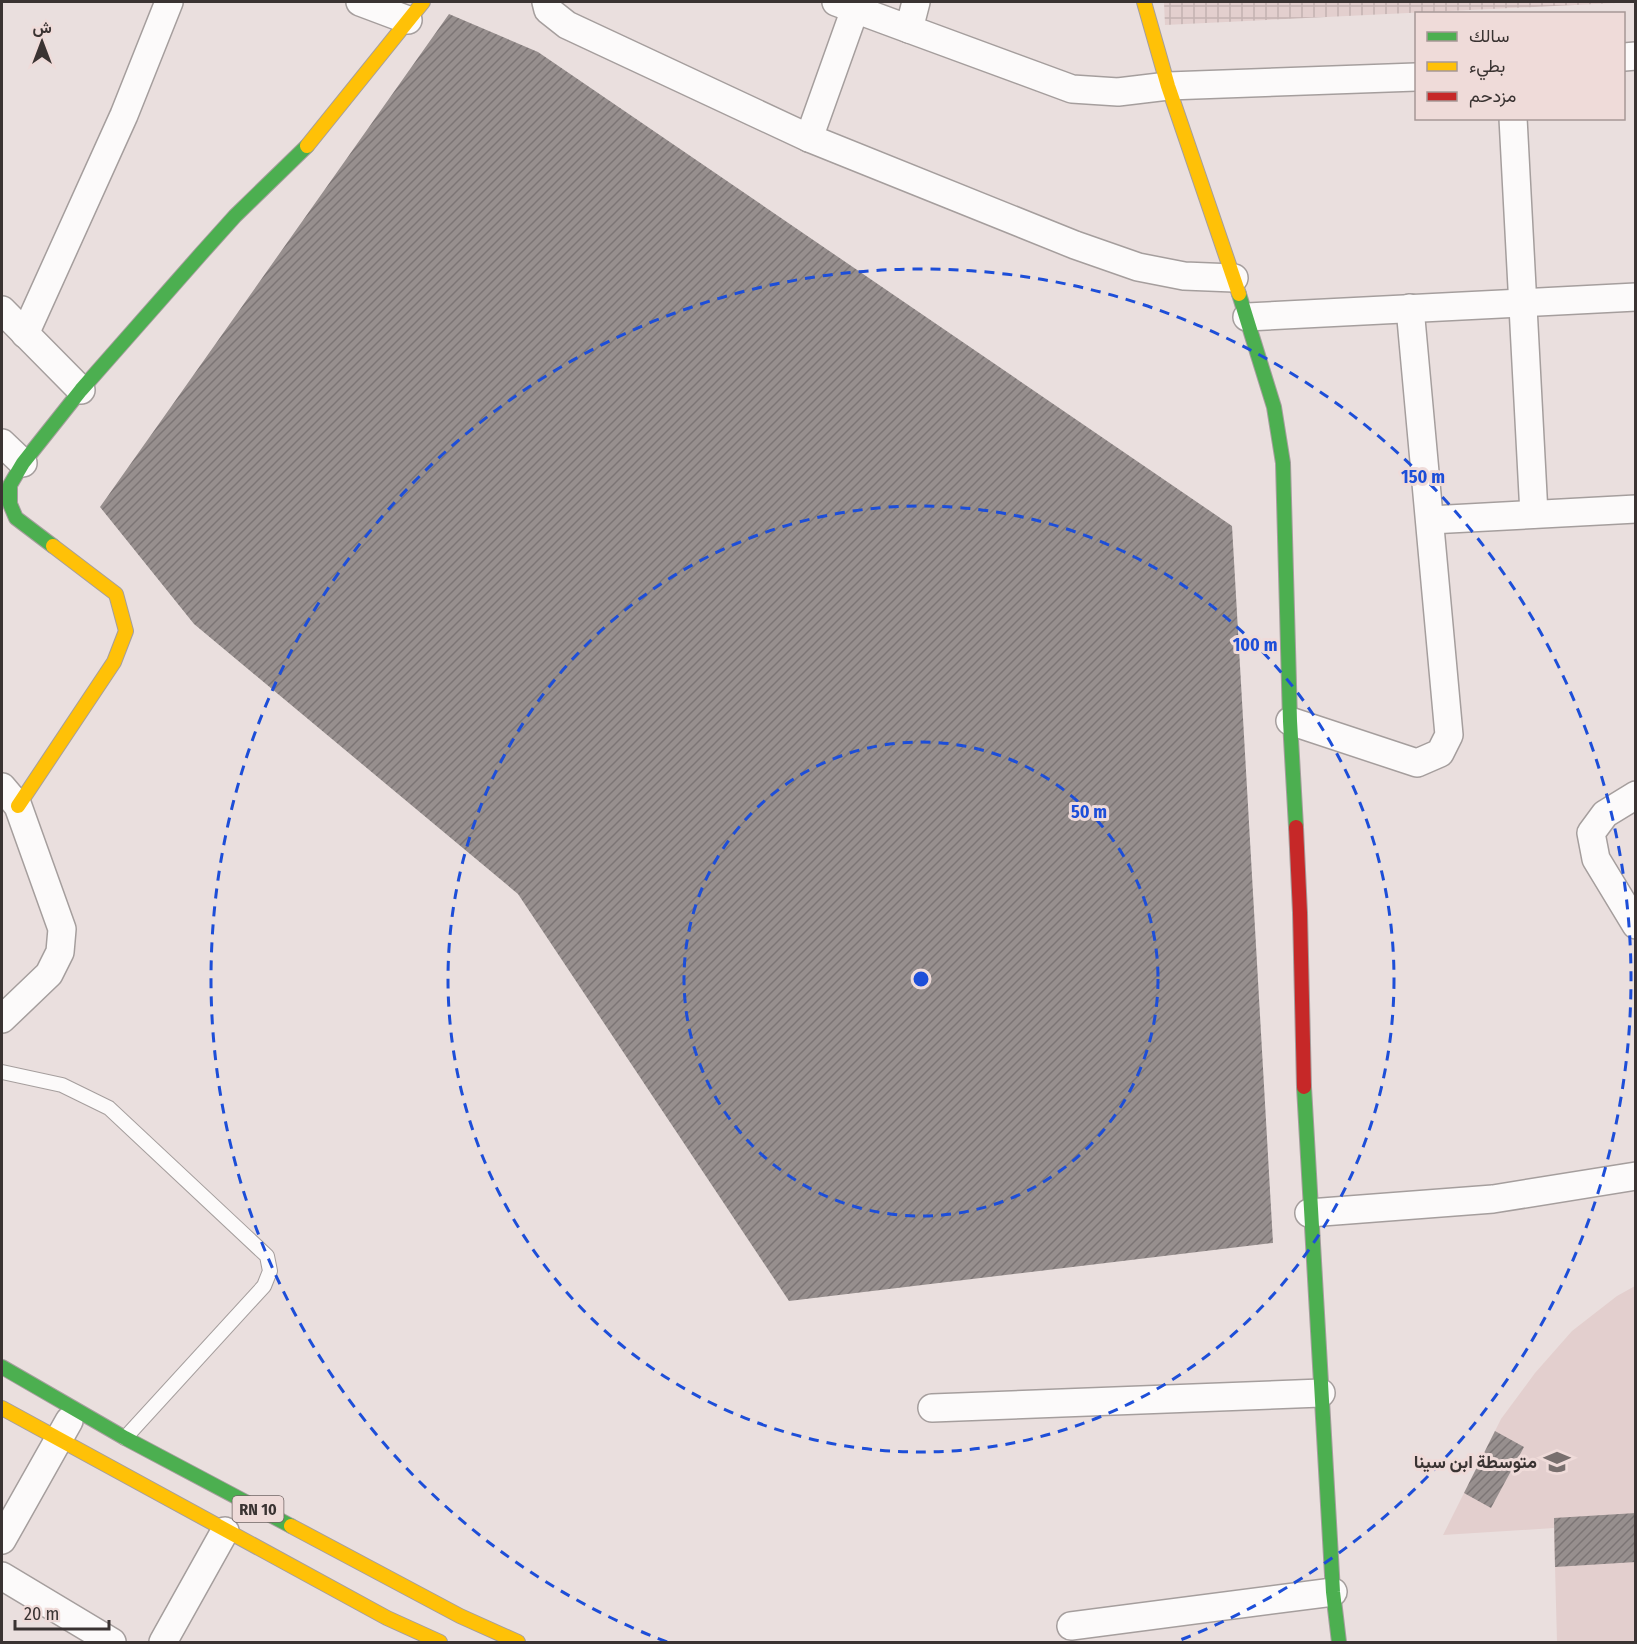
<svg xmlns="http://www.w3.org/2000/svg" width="1637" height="1644" viewBox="0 0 1637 1644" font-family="'Fira Sans Condensed',Vazirmatn,sans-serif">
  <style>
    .built { fill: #e3cfce }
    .industrial { fill: url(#industrial-grid) }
    .building { fill: url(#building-hatch) }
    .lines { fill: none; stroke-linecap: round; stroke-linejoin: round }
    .lane-casing { stroke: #a59e9d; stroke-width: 16 }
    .street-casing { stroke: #a59e9d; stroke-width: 30 }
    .fast-casing { stroke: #a59e9d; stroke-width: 16 }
    .slow-casing { stroke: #a59e9d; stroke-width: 16 }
    .jam-casing { stroke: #a59e9d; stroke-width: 16 }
    .lane { stroke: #fcfafa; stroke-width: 14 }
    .street { stroke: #fcfafa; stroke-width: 27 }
    .fast { stroke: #4caf50; stroke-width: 14 }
    .slow { stroke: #ffc107; stroke-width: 14 }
    .jam { stroke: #c62828; stroke-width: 14 }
    .ring { fill: none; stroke: #1d4ed8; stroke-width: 3; stroke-dasharray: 10 8 }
    .labels { text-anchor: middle; stroke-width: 6; stroke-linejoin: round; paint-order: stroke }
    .shield { fill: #efdbd9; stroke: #706564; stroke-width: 1.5 }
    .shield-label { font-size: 16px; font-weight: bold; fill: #3a3332 }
    .poi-label { font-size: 18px; font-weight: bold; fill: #3a3332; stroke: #efdbd9; text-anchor: end }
    .centre { fill: #1d4ed8; stroke: #efdbd9; stroke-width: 3 }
    .ring-label { font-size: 18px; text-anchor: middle; font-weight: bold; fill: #1d4ed8; stroke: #efdbd9; stroke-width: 6; stroke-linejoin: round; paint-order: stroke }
  </style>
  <defs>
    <pattern id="industrial-grid" width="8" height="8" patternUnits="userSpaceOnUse" patternTransform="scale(1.5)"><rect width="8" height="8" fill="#e3cfce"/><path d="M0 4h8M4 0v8" fill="none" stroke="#c4b2b1"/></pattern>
    <pattern id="building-hatch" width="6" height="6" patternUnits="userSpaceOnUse" patternTransform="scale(1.5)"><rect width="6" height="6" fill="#978f8e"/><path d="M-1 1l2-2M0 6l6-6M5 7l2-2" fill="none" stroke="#7c7575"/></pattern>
  </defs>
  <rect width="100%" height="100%" fill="#eadfde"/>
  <!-- built -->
  <path class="built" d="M1635 1286V1642H1557L1554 1528 1443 1535 1501 1419 1535 1373 1572 1331 1617 1296Z"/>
  <!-- industrial -->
  <path class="industrial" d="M1164 2H1636L1165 25Z"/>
  <!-- building -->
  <g class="building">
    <path d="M449 14 538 52 1232 526 1273 1243 789 1301 518 894 194 624 100 507Z"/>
    <path d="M1495 1431 1524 1447 1491 1508 1464 1493Z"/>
    <path d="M1636 1513V1562L1555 1567 1554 1518Z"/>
  </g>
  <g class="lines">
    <!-- lane casing -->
    <g class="lane-casing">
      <path id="lane" d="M2 1072 62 1085 109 1108 267 1256 270 1271 264 1286 125 1438"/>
    </g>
    <!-- street casing -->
    <g class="street-casing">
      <g id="street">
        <path d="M360 2 408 20"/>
        <path d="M546 2 548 10 567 25 809 138 1075 245 1138 267 1184 276 1234 278"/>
        <path d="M836 2 909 29 916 2"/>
        <path d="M909 29 1072 89 1118 92 1168 86 1416 77"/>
        <path d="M1624 57 1636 56"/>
        <path d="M1513 118 1534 514"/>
        <path d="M809 138 855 9"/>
        <path d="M2 310 81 390"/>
        <path d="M1247 317 1636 297"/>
        <path d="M25 334 124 115 169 2"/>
        <path d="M2 443 23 463"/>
        <path d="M1430 520 1636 509"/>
        <path d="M1290 721 1417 763 1440 753 1449 735 1410 308"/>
        <path d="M2 787 18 806 62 929 60 952 49 974 2 1019"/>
        <path d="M1636 795 1605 814 1591 833 1596 859 1636 925"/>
        <path d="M1309 1213 1493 1199 1636 1176"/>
        <path d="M932 1408 1321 1393"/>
        <path d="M2 1540 69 1421"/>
        <path d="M2 1576 112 1642"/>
        <path d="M1071 1626 1333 1592"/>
        <path d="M163 1642 225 1531"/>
      </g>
    </g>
    <!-- fast casing -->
    <g class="fast-casing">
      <g id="fast">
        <path d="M1239 294 1274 407 1283 463 1290 721 1296 827"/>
        <path d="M53 546 16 518 10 504V485L23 463 81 390 200 255 235 216 307 146"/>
        <path d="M1304 1087 1333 1592 1339 1642"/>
        <path d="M2 1367 125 1438 291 1526"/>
      </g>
    </g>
    <!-- slow casing -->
    <g class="slow-casing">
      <g id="slow">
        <path d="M1144 2 1168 86 1239 294"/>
        <path d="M307 146 423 2"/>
        <path d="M18 806 114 662 126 631 116 594 53 546"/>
        <path d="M2 1408 387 1618 440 1642"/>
        <path d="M291 1526 460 1616 518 1642"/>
      </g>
    </g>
    <!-- jam casing -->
    <g class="jam-casing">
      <path id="jam" d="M1296 827 1300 913 1304 1087"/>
    </g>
    <!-- lane -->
    <use href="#lane" class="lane"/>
    <!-- street -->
    <use href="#street" class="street"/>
    <!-- fast -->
    <use href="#fast" class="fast"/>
    <!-- slow -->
    <use href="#slow" class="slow"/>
    <!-- jam -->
    <use href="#jam" class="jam"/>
  </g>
  <!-- distance rings -->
  <g class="ring">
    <circle cx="921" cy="979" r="237"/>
    <circle cx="921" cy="979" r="473"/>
    <path d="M667 1642A710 710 0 1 1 1175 1642"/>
  </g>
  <!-- icons -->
  <defs>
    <g id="school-bare" transform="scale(2.07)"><path d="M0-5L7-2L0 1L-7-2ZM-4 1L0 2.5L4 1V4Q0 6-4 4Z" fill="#786f6e" stroke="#efdbd9" stroke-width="2.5" paint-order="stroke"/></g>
  </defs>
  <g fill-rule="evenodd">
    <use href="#school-bare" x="1557" y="1462"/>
  </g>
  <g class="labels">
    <!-- shield labels -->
    <rect class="shield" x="232.5" y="1496" width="51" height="26" rx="4.5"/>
    <g class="shield-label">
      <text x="258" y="1515">RN 10</text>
    </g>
    <!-- poi labels -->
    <g class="poi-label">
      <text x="1537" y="1468">متوسطة ابن سينا</text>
    </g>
  </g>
  <circle cx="921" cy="979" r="9" class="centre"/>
  <g class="ring-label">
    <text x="1423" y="483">150 m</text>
    <text x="1255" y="651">100 m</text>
    <text x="1089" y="818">50 m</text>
  </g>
  <!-- border -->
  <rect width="1637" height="1644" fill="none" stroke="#3a3332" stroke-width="6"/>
  <!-- legend -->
  <rect x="1415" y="12" width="210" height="108" fill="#efdbd9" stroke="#a79896" stroke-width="1.5"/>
  <rect x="1427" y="32" width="30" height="9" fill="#4caf50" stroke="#a79896" stroke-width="1.5"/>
  <text x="1469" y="42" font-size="18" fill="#3a3332">سالك</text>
  <rect x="1427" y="62" width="30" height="9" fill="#ffc107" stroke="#a79896" stroke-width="1.5"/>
  <text x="1469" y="72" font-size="18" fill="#3a3332">بطيء</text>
  <rect x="1427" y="92" width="30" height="9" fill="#c62828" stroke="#a79896" stroke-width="1.5"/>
  <text x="1469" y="102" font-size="18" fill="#3a3332">مزدحم</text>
  <!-- north arrow -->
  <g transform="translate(42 42)" stroke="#efdbd9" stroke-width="4.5" paint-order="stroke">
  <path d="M0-4.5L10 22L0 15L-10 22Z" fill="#3a3332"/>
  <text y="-9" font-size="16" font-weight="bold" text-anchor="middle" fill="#3a3332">ش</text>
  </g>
  <!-- scale -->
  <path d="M15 1620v9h94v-9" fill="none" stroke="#3a3332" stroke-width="3"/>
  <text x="24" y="1620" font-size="18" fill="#3a3332" stroke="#efdbd9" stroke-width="4.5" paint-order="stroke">20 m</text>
</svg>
